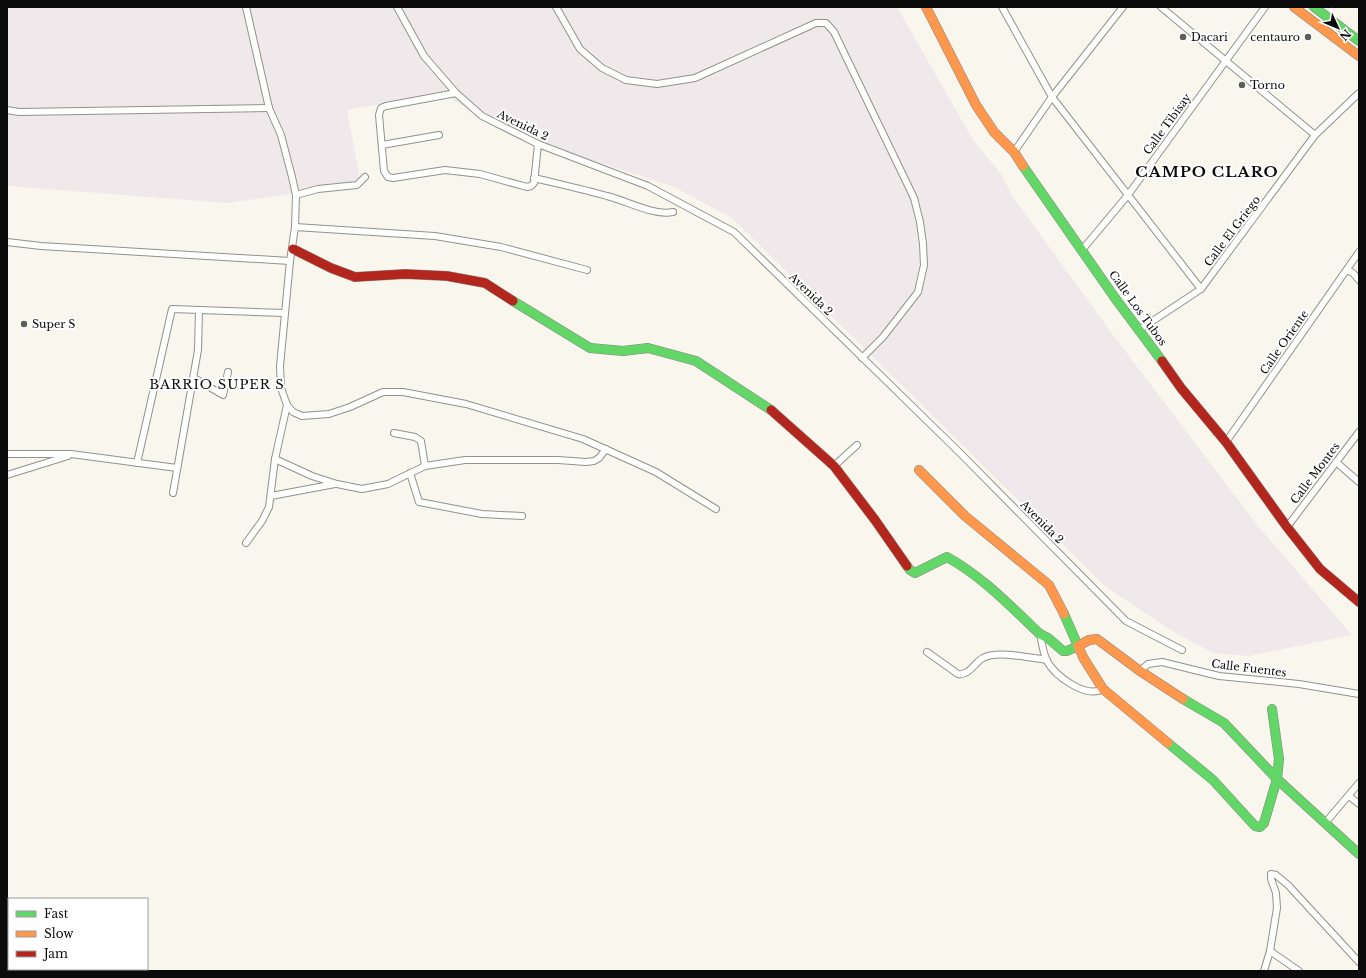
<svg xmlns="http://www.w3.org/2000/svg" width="1366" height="978" viewBox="0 0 1366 978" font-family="'Libre Baskerville',serif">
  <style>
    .industrial { fill: #f0e9eb }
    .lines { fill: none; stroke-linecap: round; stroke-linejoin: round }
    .street-casing { stroke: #92918d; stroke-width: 8 }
    .fast-casing { stroke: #898784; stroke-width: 10 }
    .slow-casing { stroke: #898784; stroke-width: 10 }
    .jam-casing { stroke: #898784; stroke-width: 10 }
    .street { stroke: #fefefc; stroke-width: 6 }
    .fast { stroke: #63d668; stroke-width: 9 }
    .slow { stroke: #ff974d; stroke-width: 9 }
    .jam { stroke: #b3261e; stroke-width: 9 }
    .poi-dot { fill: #5e5d5a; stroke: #fff; stroke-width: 1.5 }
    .labels { text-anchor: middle; stroke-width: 4; stroke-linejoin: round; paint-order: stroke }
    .poi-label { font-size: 11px; fill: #0b0b0b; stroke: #fff; text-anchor: start }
    .street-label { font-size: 11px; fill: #0b0b0b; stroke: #fff }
    .quarter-label { font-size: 13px; letter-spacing: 1px; fill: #0b0b0b; stroke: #fff }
    .district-label { font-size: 15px; font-weight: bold; letter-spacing: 1px; fill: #0b0b0b; stroke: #fff }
  </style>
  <rect width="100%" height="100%" fill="#f9f6ee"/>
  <!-- industrial -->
  <path class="industrial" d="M7 7H897L973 140 1001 174 1013 197 1113 335 1258 526 1352 635 1249 656 1213 653 1172 631 1106 587 732 218 674 187 524 138 472 112 442 93 347 110 361 184 227 203 7 186Z"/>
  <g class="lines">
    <!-- street casing -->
    <g class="street-casing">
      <g id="street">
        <path d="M246 7 269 108 281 135 292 177 296 195 295 227 290 261 280 366 281 388 287 405 293 412 302 416 329 414 350 407 383 392H403L466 404 583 439 656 472 716 509"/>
        <path d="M397 7 424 56 456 93 482 116 538 144 648 186 734 232 959 452 1126 621 1182 650"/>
        <path d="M556 7 580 49 602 68 626 80 657 84 695 78 816 23H826L834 32 914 198 920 222 923 244 924 265 918 292 883 337 862 358"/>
        <path d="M1002 7 1052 97 1201 289"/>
        <path d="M1161 7 1315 135"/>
        <path d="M456 93 386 106 381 108 379 115 384 171 388 177 393 178 445 170 480 174 527 187 531 186 534 183 538 144"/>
        <path d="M7 110 19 112 269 108"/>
        <path d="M382 145 439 135"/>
        <path d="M1014 152 1052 97 1123 7"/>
        <path d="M534 178C559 184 583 189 607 196 627 201 654 216 673 212"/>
        <path d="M296 195 318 189 357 185 365 177"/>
        <path d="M295 227 435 236 501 247 587 270"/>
        <path d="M7 242 41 246 290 261"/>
        <path d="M1082 250 1128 195 1265 7"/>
        <path d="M1347 270 1353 273 1359 280"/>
        <path d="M1139 330 1201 289 1315 135 1359 93"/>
        <path d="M194 378 223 395 228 372"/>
        <path d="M394 433 415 437 421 441 425 466"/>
        <path d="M1226 442 1359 252"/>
        <path d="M7 454H71L177 468"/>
        <path d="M275 459 312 476 337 484 362 489 388 484 425 466 465 460H558L586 462 594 461 599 458 606 449"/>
        <path d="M1336 462 1359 482"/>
        <path d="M137 463 172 309 285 313"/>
        <path d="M834 466 857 445"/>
        <path d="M410 473 419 502 482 514 522 516"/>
        <path d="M7 475 68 456"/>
        <path d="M173 493 198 350 199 310"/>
        <path d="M271 496 335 484"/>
        <path d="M1287 527 1359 432"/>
        <path d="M246 543 262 521 269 507 275 459 287 405"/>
        <path d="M1040 634C1042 643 1043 653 1047 661 1055 676 1086 699 1103 689"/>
        <path d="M927 652 958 674C969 676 975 662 983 658 997 650 1031 658 1047 660"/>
        <path d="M1140 671 1148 664 1162 662 1219 676 1299 684 1359 694"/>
        <path d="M1349 796 1359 804"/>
        <path d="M1326 822 1359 783"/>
        <path d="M1270 951 1299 971"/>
        <path d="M1264 971 1270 951 1277 908 1276 893 1271 879V874L1276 875 1288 885 1359 962"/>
      </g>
    </g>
    <!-- fast casing -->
    <g class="fast-casing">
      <g id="fast">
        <path d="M1314 7 1359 41"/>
        <path d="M1023 166 1115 298 1162 361"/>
        <path d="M513 301 590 348 623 351 648 348 696 361 771 410"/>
        <path d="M907 566 910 570 915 573 947 557C983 577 1010 606 1040 634L1048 638 1063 651H1067L1078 646 1064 614"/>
        <path d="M1183 699 1224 723 1277 779 1359 854"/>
        <path d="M1168 743 1213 780 1255 826 1260 827 1264 823 1277 779 1279 759 1272 709"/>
      </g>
    </g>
    <!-- slow casing -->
    <g class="slow-casing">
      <g id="slow">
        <path d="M926 7 976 105 994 132 1014 152 1023 166"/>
        <path d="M1294 7 1359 56"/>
        <path d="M919 470 965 516 1049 585 1064 614"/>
        <path d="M1168 743 1103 689 1084 659 1078 646 1089 640 1097 639 1140 671 1183 699"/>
      </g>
    </g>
    <!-- jam casing -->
    <g class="jam-casing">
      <g id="jam">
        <path d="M293 249 331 268 355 277 405 274 447 276 485 283 513 301"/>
        <path d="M1162 361 1181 388 1226 442 1287 527 1320 569 1359 602"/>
        <path d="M771 410 834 466 875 520 907 566"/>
      </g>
    </g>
    <!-- street -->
    <use href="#street" class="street"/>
    <!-- fast -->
    <use href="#fast" class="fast"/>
    <!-- slow -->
    <use href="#slow" class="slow"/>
    <!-- jam -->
    <use href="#jam" class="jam"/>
  </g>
  <!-- markers -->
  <g class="poi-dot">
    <circle cx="1183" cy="37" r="4"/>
    <circle cx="1308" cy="37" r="4"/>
    <circle cx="1242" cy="85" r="4"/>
    <circle cx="24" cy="324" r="4"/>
  </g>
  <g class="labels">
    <!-- poi labels -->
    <g class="poi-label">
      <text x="1191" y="41">Dacari</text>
      <text x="1300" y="41" text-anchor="end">centauro</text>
      <text x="1250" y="89">Torno</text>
      <text x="32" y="328">Super S</text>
    </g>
    <!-- street labels -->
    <g class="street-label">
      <text transform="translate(1167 124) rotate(-54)" y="4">Calle Tibisay</text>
      <text transform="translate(523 125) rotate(26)" y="4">Avenida 2</text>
      <text transform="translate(1232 231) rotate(-53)" y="4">Calle El Griego</text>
      <text transform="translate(811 294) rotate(44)" y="4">Avenida 2</text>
      <text transform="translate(1138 308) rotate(54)" y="4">Calle Los Tubos</text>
      <text transform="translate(1284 342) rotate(-55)" y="4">Calle Oriente</text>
      <text transform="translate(1315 473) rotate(-53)" y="4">Calle Montes</text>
      <text transform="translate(1042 522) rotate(45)" y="4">Avenida 2</text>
      <text transform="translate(1249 668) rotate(7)" y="4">Calle Fuentes</text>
    </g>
    <!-- quarter labels -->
    <g class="quarter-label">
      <text x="217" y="389">BARRIO SUPER S</text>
    </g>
    <!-- district labels -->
    <g class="district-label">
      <text x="1207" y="177">CAMPO CLARO</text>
    </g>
  </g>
  <!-- border -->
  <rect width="1366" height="978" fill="none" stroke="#0b0b0b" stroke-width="16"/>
  <!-- legend -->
  <rect x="8" y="898" width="140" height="72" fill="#ffffff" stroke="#9d9d9d"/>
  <rect x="16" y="911" width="20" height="6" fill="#63d668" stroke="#9d9d9d"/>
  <text x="44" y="918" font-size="12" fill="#0b0b0b">Fast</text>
  <rect x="16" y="931" width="20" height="6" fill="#ff974d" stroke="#9d9d9d"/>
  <text x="44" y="938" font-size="12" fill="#0b0b0b">Slow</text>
  <rect x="16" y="951" width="20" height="6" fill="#b3261e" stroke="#9d9d9d"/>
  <text x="44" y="958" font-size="12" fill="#0b0b0b">Jam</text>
  <!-- north arrow -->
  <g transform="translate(1338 28) rotate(134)" stroke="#ffffff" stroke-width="3" paint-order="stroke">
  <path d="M0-3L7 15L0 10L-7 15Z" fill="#0b0b0b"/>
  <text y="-6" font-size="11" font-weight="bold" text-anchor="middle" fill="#0b0b0b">N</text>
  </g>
</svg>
